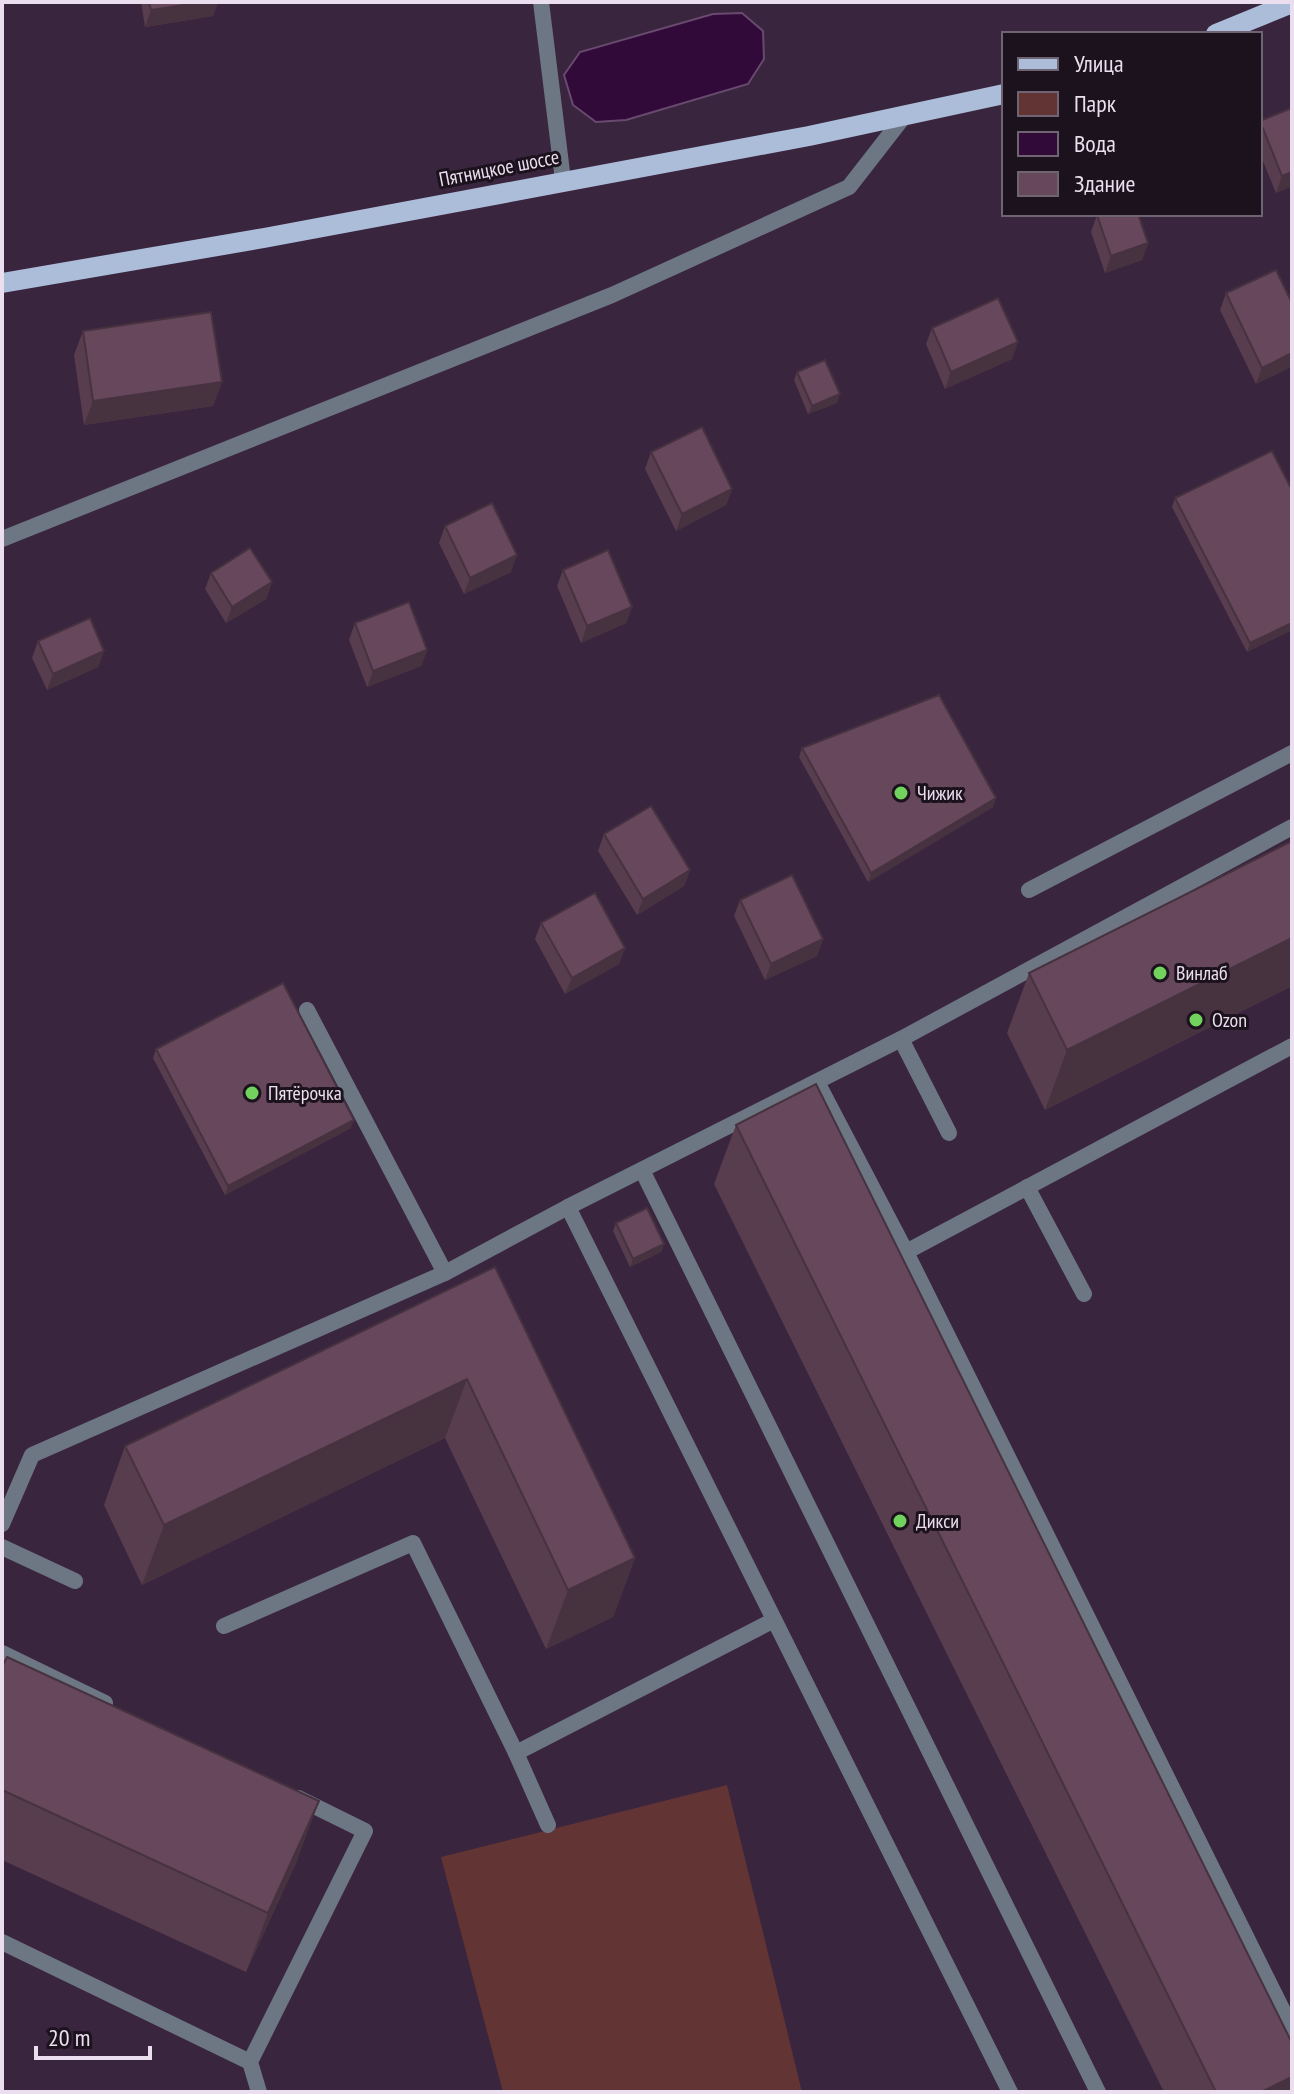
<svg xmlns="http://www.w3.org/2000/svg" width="1294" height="2094" viewBox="0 0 1294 2094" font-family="'PT Sans Narrow',sans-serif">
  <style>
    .green { fill: #623434 }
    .water { fill: #310a39; stroke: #694a6f; stroke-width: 2 }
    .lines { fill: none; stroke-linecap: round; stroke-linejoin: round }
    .service { stroke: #6d7683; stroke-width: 16 }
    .primary { stroke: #acbdd9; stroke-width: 20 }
    .wall { fill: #583d4e }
    .shaded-wall { fill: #473240 }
    .building { fill: #66475b; stroke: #473240; stroke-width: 2 }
    .poi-dot { fill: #72d25e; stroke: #1c121e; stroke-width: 3 }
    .labels { text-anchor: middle; stroke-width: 6; stroke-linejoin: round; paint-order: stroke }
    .street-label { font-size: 20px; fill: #ebdeee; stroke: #1c121e }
    .poi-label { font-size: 20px; fill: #ebdeee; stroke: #1c121e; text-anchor: start }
  </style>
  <rect width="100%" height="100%" fill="#3a253e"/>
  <!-- green -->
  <path class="green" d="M727 1785 802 2092H503L441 1857Z"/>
  <!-- water -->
  <path class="water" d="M742 13 763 31 764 59 748 84 626 120 596 122 573 105 564 75 580 52 713 14Z"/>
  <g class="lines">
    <!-- service -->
    <g class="service">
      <path d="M541 2 563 180"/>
      <path d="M2 539 612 295 849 187 905 115"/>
      <path d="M1029 890 1292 753"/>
      <path d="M307 1010 445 1273"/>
      <path d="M901 1039 949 1133"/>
      <path d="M1292 1046 906 1252 1292 2029"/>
      <path d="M817 1082 906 1252"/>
      <path d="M642 1170 1098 2092"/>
      <path d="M1027 1187 1084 1294"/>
      <path d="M568 1207 1010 2092"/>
      <path d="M2 1524 32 1455 445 1273 568 1207 901 1039 1292 827"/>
      <path d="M2 1547 75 1581"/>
      <path d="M224 1626 413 1543 516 1753 774 1620"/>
      <path d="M2 1653 105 1703"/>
      <path d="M516 1753 548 1825"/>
      <path d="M2 1942 250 2062"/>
      <path d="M259 2092 250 2062 365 1831 298 1798"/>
    </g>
    <!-- primary -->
    <g class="primary">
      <path d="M1216 34 1292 3"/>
      <path d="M2 283 264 238 809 136 1004 94"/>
    </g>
  </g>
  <!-- wall -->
  <g class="wall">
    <path d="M141 2H218L213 16 145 27Z"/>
    <path d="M1292 109V186L1276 193 1260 154V121Z"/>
    <path d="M1097 215 1148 243 1142 260 1105 273 1091 232Z"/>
    <path d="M1226 293 1292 303 1256 384 1220 310Z"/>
    <path d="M932 328 1012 359 945 389 926 344Z"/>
    <path d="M83 331 222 382 213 406 84 425 74 355Z"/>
    <path d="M797 372 837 403 808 414 794 380Z"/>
    <path d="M651 452 732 489 726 505 676 531 645 469Z"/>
    <path d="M1292 490V630L1247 652 1172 507 1175 498Z"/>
    <path d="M445 526 511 572 464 594 439 543Z"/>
    <path d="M563 570 632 607 626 623 581 643 557 586Z"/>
    <path d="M211 573 272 582 266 599 226 623 205 589Z"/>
    <path d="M355 623 427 650 421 666 367 687 349 640Z"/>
    <path d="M38 641 104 651 98 667 47 690 32 658Z"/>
    <path d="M802 748 993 807 868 882 799 757Z"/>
    <path d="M604 834 690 870 684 886 637 915 598 851Z"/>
    <path d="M1292 841V986L1045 1110 1007 1033 1029 973Z"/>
    <path d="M740 900 823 939 817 956 765 980 734 916Z"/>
    <path d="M541 923 625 948 619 964 565 994 535 939Z"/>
    <path d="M156 1049 351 1128 225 1195 153 1058Z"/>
    <path d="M736 1125 1292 2092H1164L714 1184Z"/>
    <path d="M616 1223 664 1244 661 1252 630 1267 613 1231Z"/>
    <path d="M495 1267 635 1558 613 1617 546 1649 445 1438 142 1585 104 1505 125 1446Z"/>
    <path d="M2 1667 297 1861 246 1972 2 1860Z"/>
  </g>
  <!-- shaded-wall -->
  <g class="shaded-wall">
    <path d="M204 2H218L213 16 145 27 151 10Z"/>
    <path d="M1292 172V186L1276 193 1282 176Z"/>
    <path d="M1148 243 1142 260 1105 273 1111 256Z"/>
    <path d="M1018 342 1012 359 945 389 951 372Z"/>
    <path d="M1292 353V367L1256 384 1262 368Z"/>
    <path d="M222 382 213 406 84 425 93 401Z"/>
    <path d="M840 394 837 403 808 414 812 406Z"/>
    <path d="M732 489 726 505 676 531 682 514Z"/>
    <path d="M517 555 511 572 464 594 470 578Z"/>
    <path d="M272 582 266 599 226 623 232 607Z"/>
    <path d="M632 607 626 623 581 643 587 626Z"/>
    <path d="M1292 623V630L1247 652 1250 643Z"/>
    <path d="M427 650 421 666 367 687 373 671Z"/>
    <path d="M104 651 98 667 47 690 53 674Z"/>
    <path d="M996 798 993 807 868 882 871 873Z"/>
    <path d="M690 870 684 886 637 915 643 899Z"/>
    <path d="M1292 938V986L1045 1110 1067 1050Z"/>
    <path d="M823 939 817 956 765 980 771 964Z"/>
    <path d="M625 948 619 964 565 994 572 978Z"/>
    <path d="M354 1120 351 1128 225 1195 228 1186Z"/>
    <path d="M664 1244 661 1252 630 1267 633 1259Z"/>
    <path d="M467 1379 445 1438 142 1585 164 1525Z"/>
    <path d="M635 1558 613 1617 546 1649 568 1590Z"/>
    <path d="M319 1801 297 1861 246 1972 268 1913Z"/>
    <path d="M1292 2077V2092H1261Z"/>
  </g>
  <!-- building -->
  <g class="building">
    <path d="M149 2H204L151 10Z"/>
    <path d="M1292 108V172L1282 176 1260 121Z"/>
    <path d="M1099 214H1138L1148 243 1111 256 1097 215Z"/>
    <path d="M1276 270 1292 303V353L1262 368 1226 293Z"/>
    <path d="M998 298 1018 342 951 372 932 328Z"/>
    <path d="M211 312 222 382 93 401 83 331Z"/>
    <path d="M825 360 840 394 812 406 797 372Z"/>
    <path d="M702 427 732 489 682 514 651 452Z"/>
    <path d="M1272 451 1292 490V623L1250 643 1175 498Z"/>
    <path d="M492 503 517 555 470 578 445 526Z"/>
    <path d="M250 548 272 582 232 607 211 573Z"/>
    <path d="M608 550 632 607 587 626 563 570Z"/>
    <path d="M409 602 427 650 373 671 355 623Z"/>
    <path d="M90 618 104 651 53 674 38 641Z"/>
    <path d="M939 695 996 798 871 873 802 748Z"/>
    <path d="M651 806 690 870 643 899 604 834Z"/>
    <path d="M1292 841V938L1067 1050 1029 973Z"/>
    <path d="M792 875 823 939 771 964 740 900Z"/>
    <path d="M595 893 625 948 572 978 541 923Z"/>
    <path d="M283 983 354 1120 228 1186 156 1049Z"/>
    <path d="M816 1084 1292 2043V2077L1261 2092H1216L736 1125Z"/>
    <path d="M647 1208 664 1244 633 1259 616 1223Z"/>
    <path d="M495 1267 635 1558 568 1590 467 1379 164 1525 125 1446Z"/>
    <path d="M7 1657 319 1801 268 1913 2 1790V1667Z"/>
  </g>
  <!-- markers -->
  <g class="poi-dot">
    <circle cx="901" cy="793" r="8"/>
    <circle cx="1160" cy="973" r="8"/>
    <circle cx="1196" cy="1020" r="8"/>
    <circle cx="252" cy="1093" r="8"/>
    <circle cx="900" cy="1521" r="8"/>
  </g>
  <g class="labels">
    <!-- street labels -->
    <g class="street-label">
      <text transform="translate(499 168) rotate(-11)" y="7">Пятницкое шоссе</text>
    </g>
    <!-- poi labels -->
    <g class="poi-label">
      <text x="917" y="800">Чижик</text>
      <text x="1176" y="980">Винлаб</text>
      <text x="1212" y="1027">Ozon</text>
      <text x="268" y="1100">Пятёрочка</text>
      <text x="916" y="1528">Дикси</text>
    </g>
  </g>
  <!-- border -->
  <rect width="1294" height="2094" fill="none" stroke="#ebdeee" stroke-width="8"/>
  <!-- legend -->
  <rect x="1002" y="32" width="260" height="184" fill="#1c121e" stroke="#6f6471" stroke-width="2"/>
  <rect x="1018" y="58" width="40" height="12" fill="#acbdd9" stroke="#6f6471" stroke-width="2"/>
  <text x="1074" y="72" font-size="24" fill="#ebdeee">Улица</text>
  <rect x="1018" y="92" width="40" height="24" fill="#623434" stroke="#6f6471" stroke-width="2"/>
  <text x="1074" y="112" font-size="24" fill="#ebdeee">Парк</text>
  <rect x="1018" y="132" width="40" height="24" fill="#310a39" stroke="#6f6471" stroke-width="2"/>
  <text x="1074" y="152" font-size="24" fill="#ebdeee">Вода</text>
  <rect x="1018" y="172" width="40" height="24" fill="#66475b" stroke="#6f6471" stroke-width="2"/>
  <text x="1074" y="192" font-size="24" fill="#ebdeee">Здание</text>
  <!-- scale -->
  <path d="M36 2046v12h114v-12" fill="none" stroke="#ebdeee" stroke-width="4"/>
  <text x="48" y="2046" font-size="24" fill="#ebdeee" stroke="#1c121e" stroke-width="6" paint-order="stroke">20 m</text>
</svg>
